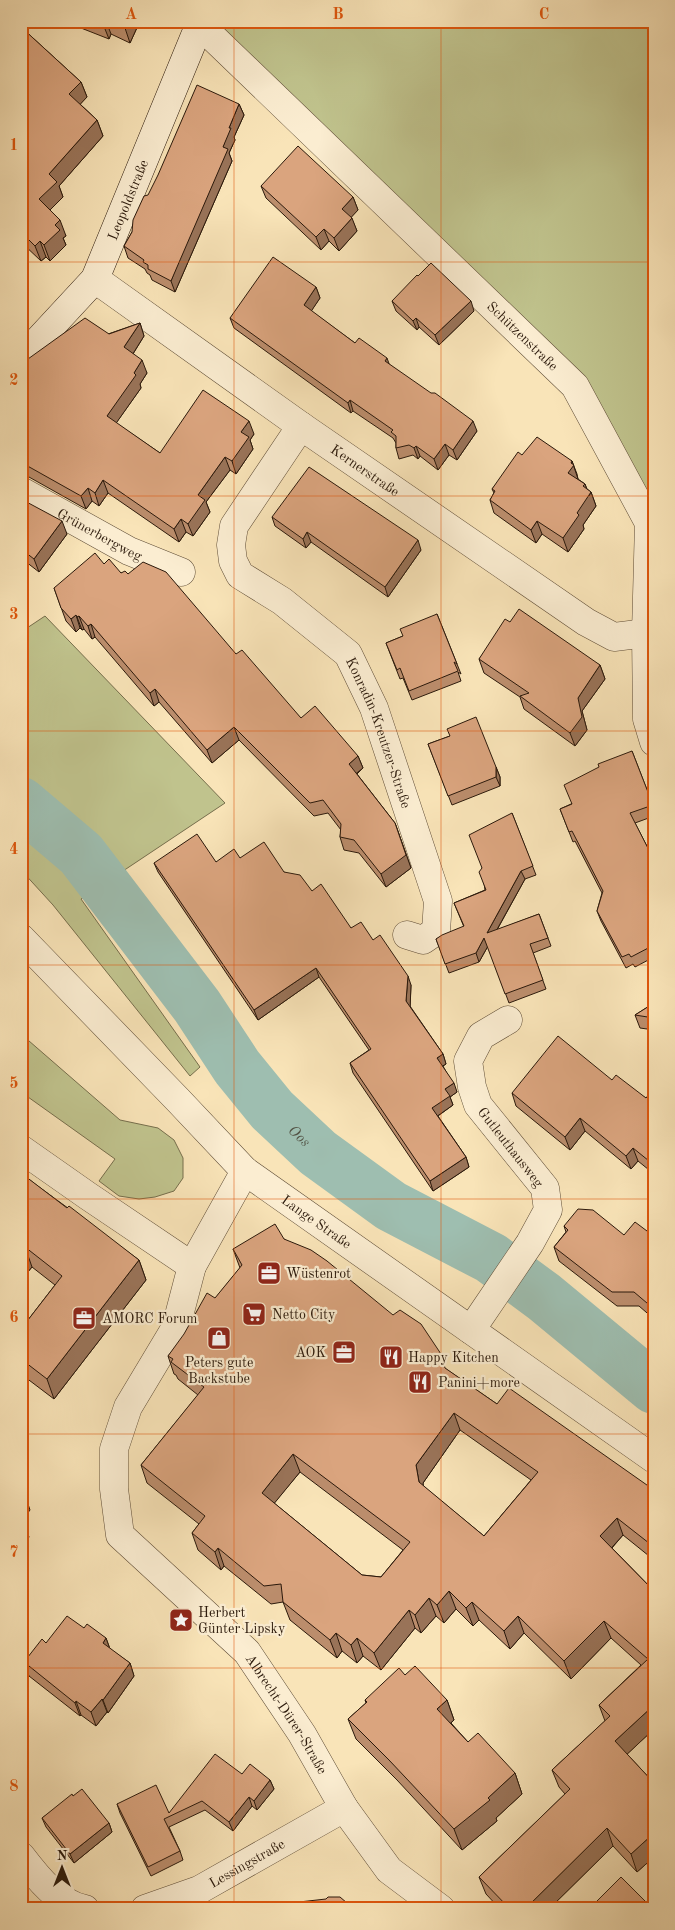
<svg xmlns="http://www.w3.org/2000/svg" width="675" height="1930" viewBox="0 0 675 1930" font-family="'Old Standard TT',serif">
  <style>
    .green { fill: #c0c38d; stroke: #766e4c }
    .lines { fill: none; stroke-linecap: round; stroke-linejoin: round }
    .river { stroke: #9ebeb0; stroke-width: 52 }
    .minor-casing { stroke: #5e4c36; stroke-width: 29 }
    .secondary-casing { stroke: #2b190b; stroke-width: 29 }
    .minor { stroke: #fbedd1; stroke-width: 28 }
    .secondary { stroke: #fbedd1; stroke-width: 28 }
    .wall { fill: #bb8d6c; stroke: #2b190b; fill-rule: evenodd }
    .shaded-wall { fill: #997358; stroke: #2b190b }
    .building { fill: #daa47e; stroke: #2b190b; fill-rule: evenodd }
    .grid { fill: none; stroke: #df560c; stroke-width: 1; stroke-opacity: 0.55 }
    .labels { text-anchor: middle; stroke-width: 4.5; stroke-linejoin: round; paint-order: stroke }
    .street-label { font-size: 14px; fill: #2b190b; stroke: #fbedd1 }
    .poi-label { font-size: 14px; fill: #2b190b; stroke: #fbedd1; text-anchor: start }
    .water-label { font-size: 15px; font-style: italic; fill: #535345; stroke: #fbedd1 }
    .neatline { fill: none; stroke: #df560c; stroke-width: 2 }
    .grid-label { font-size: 16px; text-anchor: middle; font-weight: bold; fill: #df560c }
  </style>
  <rect width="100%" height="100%" fill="#f9e4b8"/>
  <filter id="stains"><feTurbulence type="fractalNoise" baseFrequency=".004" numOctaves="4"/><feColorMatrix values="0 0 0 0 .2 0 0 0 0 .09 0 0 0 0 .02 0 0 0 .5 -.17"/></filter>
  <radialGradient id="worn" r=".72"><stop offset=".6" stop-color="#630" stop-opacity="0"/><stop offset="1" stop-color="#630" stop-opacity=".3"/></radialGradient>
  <!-- green -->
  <g class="green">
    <path d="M221 21H654V484L647 492 580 383 219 30Z"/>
    <path d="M45 616 225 803 81 899 200 1067 190 1076 53 905 21 870V632Z"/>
    <path d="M21 1034 120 1120 158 1128 174 1140 183 1158V1178L174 1191 155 1197 139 1199 119 1196 99 1181 115 1159 21 1092Z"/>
  </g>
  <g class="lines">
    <!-- river -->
    <path class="river" id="s1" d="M21 803 81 854 197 1006 237 1067 272 1110 318 1153 391 1206 491 1258 544 1297 654 1388"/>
    <!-- minor casing -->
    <g class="minor-casing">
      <g id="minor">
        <path id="s2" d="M200 25 575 386 649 523 646 633 647 719 654 742"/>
        <path id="s3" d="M95 279 301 426 586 622 614 637 646 633"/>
        <path id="s4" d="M301 426 234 526 231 545 233 561 240 575 282 601 348 654 374 708 438 901 436 931 423 940 407 935"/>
        <path id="s5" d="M21 491 129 551 181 572"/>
        <path id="s6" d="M21 938 178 1100 245 1171 654 1459"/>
        <path d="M21 1149 88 1196 192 1266"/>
        <path id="s7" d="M245 1171 192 1266 176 1327 128 1407 114 1449V1489L120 1535 247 1652 302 1734 344 1808 389 1870 441 1909"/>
        <path d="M471 1330 530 1243 548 1210 545 1188 478 1105 472 1087 468 1061 481 1036 508 1020"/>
        <path d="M21 1856C37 1877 58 1904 85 1909"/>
        <path id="s8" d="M145 1909 199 1890 344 1808"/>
      </g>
    </g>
    <!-- secondary casing -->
    <g class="secondary-casing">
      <g id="secondary">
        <path id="s9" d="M21 355 32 347 95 279 201 21"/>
      </g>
    </g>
    <!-- minor -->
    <use href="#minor" class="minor"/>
    <!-- secondary -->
    <use href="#secondary" class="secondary"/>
  </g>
  <!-- wall -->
  <g class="wall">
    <path d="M79 21H140L130 43 111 34 109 39 81 28Z"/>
    <path d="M21 27 81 82 87 97 80 104 97 120 103 136 59 186 63 197 50 210 66 236 63 238 66 245 50 261 46 257 41 261 21 242Z"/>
    <path d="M239 104 244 115 234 137 235 140 229 153 232 161 175 292 152 280 150 275 147 273 145 269 128 258 124 246 132 232Z"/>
    <path d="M261 186 353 197 358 210 351 217 357 231 339 251 329 241 321 250 266 198Z"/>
    <path d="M316 287 320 298 311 311 355 343 390 365 477 431 457 460 449 455 438 470 420 456 418 459 413 455 399 459 396 448V443L393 438 353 411 351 413 234 328 230 318Z"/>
    <path d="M392 301 474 311 439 345 419 327 417 330 396 311Z"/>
    <path d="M140 323 144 336 133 354 147 373 140 384 141 388 116 423 160 453 254 434 250 440 253 449 236 474 230 470 206 502 210 512 193 536 186 532 179 542 108 493 99 506 92 501 86 509 29 477 21 475V364Z"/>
    <path d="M522 455 572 461 577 474 578 479 585 484 587 489 591 492 596 506 583 525 584 529 568 552 542 534 536 543 494 513 490 500 494 493 492 489Z"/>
    <path d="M21 499 67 534 39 572 21 558Z"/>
    <path d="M272 517 421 550 388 597 311 542 306 548 275 526Z"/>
    <path d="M104 564 121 573 128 574 236 654 301 718 358 756 363 768 357 774 395 823 411 868 386 887 359 853 344 850 340 837 341 830 328 813 314 816 239 740 212 763 159 702 154 706 95 637 92 639 84 629 82 630 80 628 76 632 66 621 54 588Z"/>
    <path d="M437 614 461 674 458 672 461 681 412 700 403 678 400 679 386 643 403 636Z"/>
    <path d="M510 622 600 665 605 679 582 711 587 730 575 746 524 709 520 697 484 673 479 659Z"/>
    <path d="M450 736 496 767 500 777V786L452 805 428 744Z"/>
    <path d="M632 751 654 808V816L635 823 654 860V957L635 967 633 964 626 968 601 921 597 911 602 893 575 841 573 842 560 809 571 804Z"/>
    <path d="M512 813 536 875 525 879 497 930 539 914 551 946 533 953 546 989 509 1003 488 946 479 962 449 973 436 939 464 927 454 903 485 890 482 868Z"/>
    <path d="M240 858 284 872 312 891 351 928 373 940 411 985 410 1006 443 1054 446 1064 443 1066 457 1092 450 1097 453 1105 438 1116 466 1157 469 1167 433 1191 353 1073 350 1063 369 1050 319 977 258 1020 158 872 154 863 216 862Z"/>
    <path d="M654 1003V1030L640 1028 635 1015Z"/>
    <path d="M612 1080 646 1098 654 1089V1174L638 1161 631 1169 585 1131 570 1150 516 1106 512 1093Z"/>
    <path d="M21 1173 35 1184 139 1260 146 1280 54 1399 21 1374V1329L55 1285 32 1267 21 1280Z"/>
    <path d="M654 1223V1319L639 1306H617L559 1261 554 1247 566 1232 564 1226 624 1235 647 1231Z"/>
    <path d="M284 1239 446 1369 497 1404 654 1490V1560L623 1535 612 1548 654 1591V1729L627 1754 654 1783V1857L637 1872 613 1846 549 1909H500L486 1894 479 1877 565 1794 559 1787 552 1770 605 1721 599 1705 641 1665 611 1638 571 1679 524 1633 510 1649 479 1620 473 1626 456 1609 444 1623 436 1616 421 1633 415 1628 381 1670 363 1656 357 1663 342 1651 337 1658 290 1620 283 1602 271 1604 224 1566 221 1570 198 1550 192 1533 199 1524 147 1483 141 1465 198 1395 178 1379 176 1375 174 1374 168 1356 240 1268 233 1249ZM460 1430 531 1480 484 1536 423 1486V1483ZM300 1472 403 1550 381 1577 362 1575 274 1503Z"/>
    <path d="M84 1628 106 1638 110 1649 130 1663 134 1676 108 1713 107 1712 96 1726 81 1715 80 1716 29 1676 24 1662 46 1643Z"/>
    <path d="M405 1675 447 1700 454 1720 451 1723 468 1742 515 1773 522 1794 496 1818 497 1821 462 1850 397 1780 356 1739 348 1719 366 1703 365 1700Z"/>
    <path d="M242 1774 270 1780 274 1789 257 1810 252 1806 233 1831 205 1810 169 1827 180 1851 183 1860 151 1876 120 1813 117 1804 169 1813Z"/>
    <path d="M73 1796 109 1823 112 1832 74 1863 46 1827 42 1818Z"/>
  </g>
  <!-- shaded-wall -->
  <g class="shaded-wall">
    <path d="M104 21H106L111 34 109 39 103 24Z"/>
    <path d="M127 21H140L130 43 125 28Z"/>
    <path d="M81 82 87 97 75 110 69 94Z"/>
    <path d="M239 104 244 115 234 137 235 140 229 153 232 161 175 292 171 281 223 147 229 128Z"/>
    <path d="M97 120 103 136 59 186 63 197 45 215 39 199 49 174Z"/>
    <path d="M353 197 358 210 347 222 342 209Z"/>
    <path d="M352 218 357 231 339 251 334 238Z"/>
    <path d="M60 220 66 236 63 238 66 245 50 261 44 245 55 225Z"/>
    <path d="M324 229 329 241 321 250 316 237Z"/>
    <path d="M40 241 46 257 41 261 35 246Z"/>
    <path d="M316 287 320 298 308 316 304 305Z"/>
    <path d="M471 301 474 311 439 345 435 335Z"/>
    <path d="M416 318 419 327 417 330 413 321Z"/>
    <path d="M140 323 144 336 129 360 124 347Z"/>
    <path d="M387 358 391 369 385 361Z"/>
    <path d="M142 360 147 373 140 384 141 388 112 429 107 416Z"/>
    <path d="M350 400 353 411 351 413 348 403Z"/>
    <path d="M249 421 254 434 250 440 253 449 236 474 232 461 241 432Z"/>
    <path d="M473 421 477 431 457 460 453 450Z"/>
    <path d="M445 444 449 455 438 470 434 459Z"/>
    <path d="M416 446 420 456 418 459 414 448Z"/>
    <path d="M225 457 230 470 206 502 210 512 193 536 188 524 198 495Z"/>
    <path d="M572 461 578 479 573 486 568 473 571 463Z"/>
    <path d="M103 480 108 493 99 506 95 493Z"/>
    <path d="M585 484 589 496 591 492 596 506 583 525 584 529 568 552 563 538 577 513 583 486Z"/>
    <path d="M88 488 92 501 86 509 81 496Z"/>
    <path d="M181 519 186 532 179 542 174 529Z"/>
    <path d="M62 521 67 534 39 572 34 559Z"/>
    <path d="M537 521 542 534 536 543 531 530Z"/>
    <path d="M307 532 311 542 306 548 303 539Z"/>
    <path d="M418 540 421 550 388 597 385 587Z"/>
    <path d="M76 615 80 628 76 632 71 619Z"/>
    <path d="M79 616 84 629 82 630 77 617Z"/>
    <path d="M91 624 95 637 92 639 88 626Z"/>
    <path d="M600 665 605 679 582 711 587 730 575 746 570 733 578 698Z"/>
    <path d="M155 689 159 702 154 706 150 693Z"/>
    <path d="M234 727 239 740 212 763 207 750Z"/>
    <path d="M358 756 363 768 353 776 349 764Z"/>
    <path d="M496 767 500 777V786L496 777Z"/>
    <path d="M395 823 411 868 386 887 381 874Z"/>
    <path d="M521 871 525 879 490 942 487 933Z"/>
    <path d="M484 938 488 946 479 962 476 953Z"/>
    <path d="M316 968 319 977 258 1020 254 1010Z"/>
    <path d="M408 976 411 985 410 1010 406 1001Z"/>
    <path d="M443 1054 446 1064 441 1067 437 1058Z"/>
    <path d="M454 1083 457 1092 450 1097 453 1105 436 1117 432 1108 445 1089Z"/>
    <path d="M580 1118 585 1131 570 1150 565 1137Z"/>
    <path d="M633 1148 638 1161 631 1169 626 1156Z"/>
    <path d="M466 1157 469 1167 433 1191 430 1181Z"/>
    <path d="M25 1247 32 1267 21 1280V1251Z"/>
    <path d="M139 1260 146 1280 54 1399 47 1379Z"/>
    <path d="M454 1413 460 1430 423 1483 425 1500 419 1482 416 1465Z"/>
    <path d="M293 1454 300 1472 268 1511 262 1493Z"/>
    <path d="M26 1498 30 1510 21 1522V1503Z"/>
    <path d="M617 1518 623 1535 606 1554 600 1536Z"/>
    <path d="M25 1525 29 1537 21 1549V1530Z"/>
    <path d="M218 1548 224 1566 221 1570 215 1552Z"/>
    <path d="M449 1591 456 1609 444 1623 437 1605Z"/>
    <path d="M429 1598 436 1616 421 1633 415 1615Z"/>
    <path d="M472 1602 479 1620 473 1626 466 1608Z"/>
    <path d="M409 1610 415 1628 381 1670 374 1653Z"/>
    <path d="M518 1616 524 1633 510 1649 504 1631Z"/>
    <path d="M654 1620V1644L648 1628Z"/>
    <path d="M604 1621 611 1638 571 1679 564 1661Z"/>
    <path d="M336 1633 342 1651 337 1658 330 1640Z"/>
    <path d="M106 1638 111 1652 103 1643Z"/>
    <path d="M357 1638 363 1656 357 1663 351 1645Z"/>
    <path d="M130 1663 134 1676 108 1713 103 1700Z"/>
    <path d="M102 1699 107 1712 96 1726 91 1712Z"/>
    <path d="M447 1700 454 1720 444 1729 437 1709Z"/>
    <path d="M76 1701 81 1715 80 1716 75 1703Z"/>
    <path d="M654 1705V1729L622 1759 615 1741Z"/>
    <path d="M21 1739 25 1747 21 1752Z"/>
    <path d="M515 1773 522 1794 496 1818 497 1821 462 1850 454 1829Z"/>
    <path d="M270 1780 274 1789 257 1810 254 1801Z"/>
    <path d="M249 1797 252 1806 233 1831 229 1822Z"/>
    <path d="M109 1823 112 1832 74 1863 70 1854Z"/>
    <path d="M607 1828 613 1846 549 1909H525Z"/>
    <path d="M654 1833V1857L637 1872 631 1854Z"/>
  </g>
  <!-- building -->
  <g class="building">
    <path d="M97 21H104L103 24Z"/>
    <path d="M110 21H127L125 28Z"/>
    <path d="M21 27 81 82 69 94 97 120 49 174 57 182 39 199 60 220 55 225 60 230 44 245 40 241 35 246 21 232Z"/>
    <path d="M197 85 239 104 229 128H231L223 147 228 149 171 281 148 269V265L143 262 144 260 124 246 132 232 133 220 144 196 148 195 158 175Z"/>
    <path d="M298 146 353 197 342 209 352 218 334 238 324 229 316 237 261 186Z"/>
    <path d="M273 257 316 287 304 305 355 343 359 338 387 358 385 361 431 393H435L473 421 453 450 445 444 434 459 416 446 414 448 409 445 396 448V436L391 432 393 430 350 400 348 403 230 318Z"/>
    <path d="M431 263 471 301 435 335 416 318 413 321 392 301 417 275 418 276Z"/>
    <path d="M85 318 109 334 140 323 124 347 142 360 134 373 136 375 107 416 160 453 203 390 249 421 241 432 249 437 232 461 225 457 198 495 205 500 188 524 181 519 174 529 103 480 95 493 88 488 81 496 24 464H21V364Z"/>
    <path d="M537 437 572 461 571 463 574 465 568 473 585 484 583 486 591 492 577 513 579 515 563 538 537 521 531 530 490 500 495 491 492 489 518 452 522 455Z"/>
    <path d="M309 467 418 540 385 587 307 532 303 539 272 517Z"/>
    <path d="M21 499 62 521 34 559 21 549Z"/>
    <path d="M95 553 104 564 109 559 121 573 125 571 128 574 143 562 166 572 236 654 242 650 301 718 315 706 358 756 349 764 395 823 406 855 381 874 354 840 340 837 341 824 323 800 310 803 234 727 207 750 155 689 150 693 91 624 88 626 79 616 77 617 76 615 71 619 61 608 54 588Z"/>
    <path d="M519 609 600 665 578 698 582 717 570 733 520 696 529 693 479 659 505 619 510 622Z"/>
    <path d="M437 614 457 664 454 662 458 671 409 691 400 668 397 670 386 643 403 636 400 629Z"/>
    <path d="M476 717 496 767V777L448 796 428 744 450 736 447 729Z"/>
    <path d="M632 751 653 805 630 813 654 860V945L631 957 629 954 622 957 597 911 603 891 572 831 569 832 560 809 572 804 564 785 599 767 598 764Z"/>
    <path d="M512 813 533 866 521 871 487 933 539 914 548 938 530 944 543 980 505 994 484 938 476 953 445 964 436 939 442 935 464 926 454 903 486 890 479 872 482 868 469 835Z"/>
    <path d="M197 834 216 862 234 849 240 858 264 842 284 872 300 875 312 891 321 884 351 928 361 922 373 940 380 935 408 976 406 1001 443 1054 437 1058 454 1083 445 1089 450 1096 432 1108 466 1157 430 1181 350 1063 371 1049 316 968 254 1010 154 863Z"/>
    <path d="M654 1003V1018L635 1015Z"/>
    <path d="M558 1036 612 1080 616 1075 646 1098 654 1089V1165L633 1148 626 1156 580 1118 565 1137 512 1093Z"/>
    <path d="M21 1173 67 1208 69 1206 139 1260 47 1379 21 1359V1329L62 1276 25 1247 21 1251Z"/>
    <path d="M578 1209 593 1210 624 1235 635 1222 647 1231 654 1223V1309L634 1292H612L554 1247 568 1230 564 1226Z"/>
    <path d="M275 1224 284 1239 311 1250 327 1261 393 1315 400 1310 421 1324 441 1354 445 1368 497 1404 509 1388 654 1490V1547L617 1518 600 1536 654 1591V1620L648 1628 654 1632V1705L615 1741 654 1783V1833L631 1854 607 1828 525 1909H510L479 1877 570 1789 552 1770 610 1716 599 1705 648 1659 604 1621 564 1661 518 1616 504 1631 472 1602 466 1608 449 1591 437 1605 429 1598 415 1615 409 1610 374 1653 357 1638 351 1645 336 1633 330 1640 283 1602 281 1584 264 1586 218 1548 215 1552 192 1533 205 1516 141 1465 204 1387 171 1362 173 1359 168 1356 184 1334 207 1293 215 1298 242 1265 233 1249ZM454 1413 538 1472 484 1536 419 1482 416 1465ZM293 1454 410 1542 381 1577 362 1575 262 1493Z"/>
    <path d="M21 1494 26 1498 21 1503Z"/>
    <path d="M21 1522 25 1525 21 1530Z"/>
    <path d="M67 1616 84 1628 87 1624 106 1638 103 1643 130 1663 103 1700 102 1699 91 1712 76 1701 75 1703 24 1662 42 1639 46 1643Z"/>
    <path d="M415 1666 447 1700 437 1709 468 1742 478 1733 515 1773 488 1798 490 1800 454 1829 389 1760 348 1719 367 1702 365 1700 399 1668 405 1675Z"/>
    <path d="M215 1754 242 1774 250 1764 270 1780 254 1801 249 1797 229 1822 202 1801 164 1819 180 1851 148 1867 117 1804 156 1785 169 1813Z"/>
    <path d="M82 1789 109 1823 70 1854 42 1818 72 1794 73 1796Z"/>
    <path d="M621 1877 653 1909H589Z"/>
    <path d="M328 1897H340L347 1903V1909H299V1902L326 1899Z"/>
  </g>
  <!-- grid -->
  <path class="grid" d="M234 21V1909M441 21V1909M21 262H654M21 496H654M21 731H654M21 965H654M21 1199H654M21 1434H654M21 1668H654"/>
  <!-- icons -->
  <defs>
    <g id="office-square" transform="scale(1.25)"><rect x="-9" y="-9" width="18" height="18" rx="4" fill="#8f2418" stroke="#fbedd1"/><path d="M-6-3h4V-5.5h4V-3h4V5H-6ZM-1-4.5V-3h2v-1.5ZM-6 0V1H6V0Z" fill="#fff"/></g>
    <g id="supermarket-square" transform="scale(1.25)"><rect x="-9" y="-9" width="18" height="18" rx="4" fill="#8f2418" stroke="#fbedd1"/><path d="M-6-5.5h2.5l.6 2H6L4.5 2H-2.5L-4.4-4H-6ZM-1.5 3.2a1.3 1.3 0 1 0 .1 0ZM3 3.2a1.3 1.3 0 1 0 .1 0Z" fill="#fff"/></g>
    <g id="shop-square" transform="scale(1.25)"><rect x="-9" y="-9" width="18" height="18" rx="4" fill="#8f2418" stroke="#fbedd1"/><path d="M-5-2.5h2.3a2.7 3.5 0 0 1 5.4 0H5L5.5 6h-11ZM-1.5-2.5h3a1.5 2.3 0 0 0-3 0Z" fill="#fff"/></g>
    <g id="restaurant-square" transform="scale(1.25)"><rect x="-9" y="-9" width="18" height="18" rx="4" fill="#8f2418" stroke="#fbedd1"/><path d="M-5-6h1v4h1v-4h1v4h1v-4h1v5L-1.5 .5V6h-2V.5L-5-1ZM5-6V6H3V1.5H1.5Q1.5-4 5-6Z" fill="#fff"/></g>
    <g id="sight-square" transform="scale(1.25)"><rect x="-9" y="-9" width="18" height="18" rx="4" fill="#8f2418" stroke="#fbedd1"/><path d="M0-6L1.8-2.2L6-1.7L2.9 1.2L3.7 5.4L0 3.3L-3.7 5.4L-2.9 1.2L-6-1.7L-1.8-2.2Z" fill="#fff"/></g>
  </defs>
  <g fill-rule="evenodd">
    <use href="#office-square" x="269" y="1273"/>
    <use href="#supermarket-square" x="254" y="1314"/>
    <use href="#office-square" x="84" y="1318"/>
    <use href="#shop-square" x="219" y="1338"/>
    <use href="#office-square" x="344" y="1352"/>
    <use href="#restaurant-square" x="391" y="1357"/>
    <use href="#restaurant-square" x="420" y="1382"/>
    <use href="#sight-square" x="181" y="1620"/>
  </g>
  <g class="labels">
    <!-- street labels -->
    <g class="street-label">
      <text dy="5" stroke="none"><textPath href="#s9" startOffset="192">Leopoldstraße</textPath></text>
      <text dy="5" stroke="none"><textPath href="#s2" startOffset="448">Schützenstraße</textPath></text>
      <text dy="5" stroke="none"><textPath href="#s3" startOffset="331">Kernerstraße</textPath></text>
      <text dy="5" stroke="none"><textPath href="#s5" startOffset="90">Grünerbergweg</textPath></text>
      <text dy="5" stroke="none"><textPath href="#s4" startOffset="390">Konradin-Kreutzer-Straße</textPath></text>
      <text transform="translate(511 1147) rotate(52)" y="5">Gutleuthausweg</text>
      <text dy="5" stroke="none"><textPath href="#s6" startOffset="411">Lange Straße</textPath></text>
      <text dy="5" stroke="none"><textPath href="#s7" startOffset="642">Albrecht-Dürer-Straße</textPath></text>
      <text dy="5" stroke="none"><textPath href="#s8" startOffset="112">Lessingstraße</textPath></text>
    </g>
    <!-- poi labels -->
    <g class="poi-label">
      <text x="286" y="1278">Wüstenrot</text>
      <text x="272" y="1319">Netto City</text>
      <text x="102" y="1323">AMORC Forum</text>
      <text x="326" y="1357" text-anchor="end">AOK</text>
      <text x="408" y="1362">Happy Kitchen</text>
      <text x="219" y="1367" text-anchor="middle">Peters gute<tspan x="219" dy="16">Backstube</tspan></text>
      <text x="438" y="1387">Panini+more</text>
      <text x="198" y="1617">Herbert<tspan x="198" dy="16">Günter Lipsky</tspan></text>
    </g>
    <!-- water labels -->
    <g class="water-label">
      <text dy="5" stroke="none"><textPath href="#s1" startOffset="436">Oos</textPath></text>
    </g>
  </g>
  <!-- margin -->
  <rect width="675" height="1930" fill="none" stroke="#f9e4b8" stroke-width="55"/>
  <!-- north arrow -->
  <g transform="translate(62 1868)" stroke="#fbedd1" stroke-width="4" paint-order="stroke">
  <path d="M0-4L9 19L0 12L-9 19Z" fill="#2b190b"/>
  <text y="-8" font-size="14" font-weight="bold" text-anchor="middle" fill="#2b190b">N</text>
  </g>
  <rect x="28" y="28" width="620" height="1874" class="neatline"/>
  <g class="grid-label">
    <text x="131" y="19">A</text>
    <text x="338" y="19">B</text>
    <text x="544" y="19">C</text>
    <text x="14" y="150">1</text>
    <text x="14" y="385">2</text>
    <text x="14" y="619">3</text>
    <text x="14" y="854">4</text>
    <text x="14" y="1088">5</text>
    <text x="14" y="1322">6</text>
    <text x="14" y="1557">7</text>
    <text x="14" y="1791">8</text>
  </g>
  <rect width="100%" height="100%" filter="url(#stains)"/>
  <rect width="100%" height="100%" fill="url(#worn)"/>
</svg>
